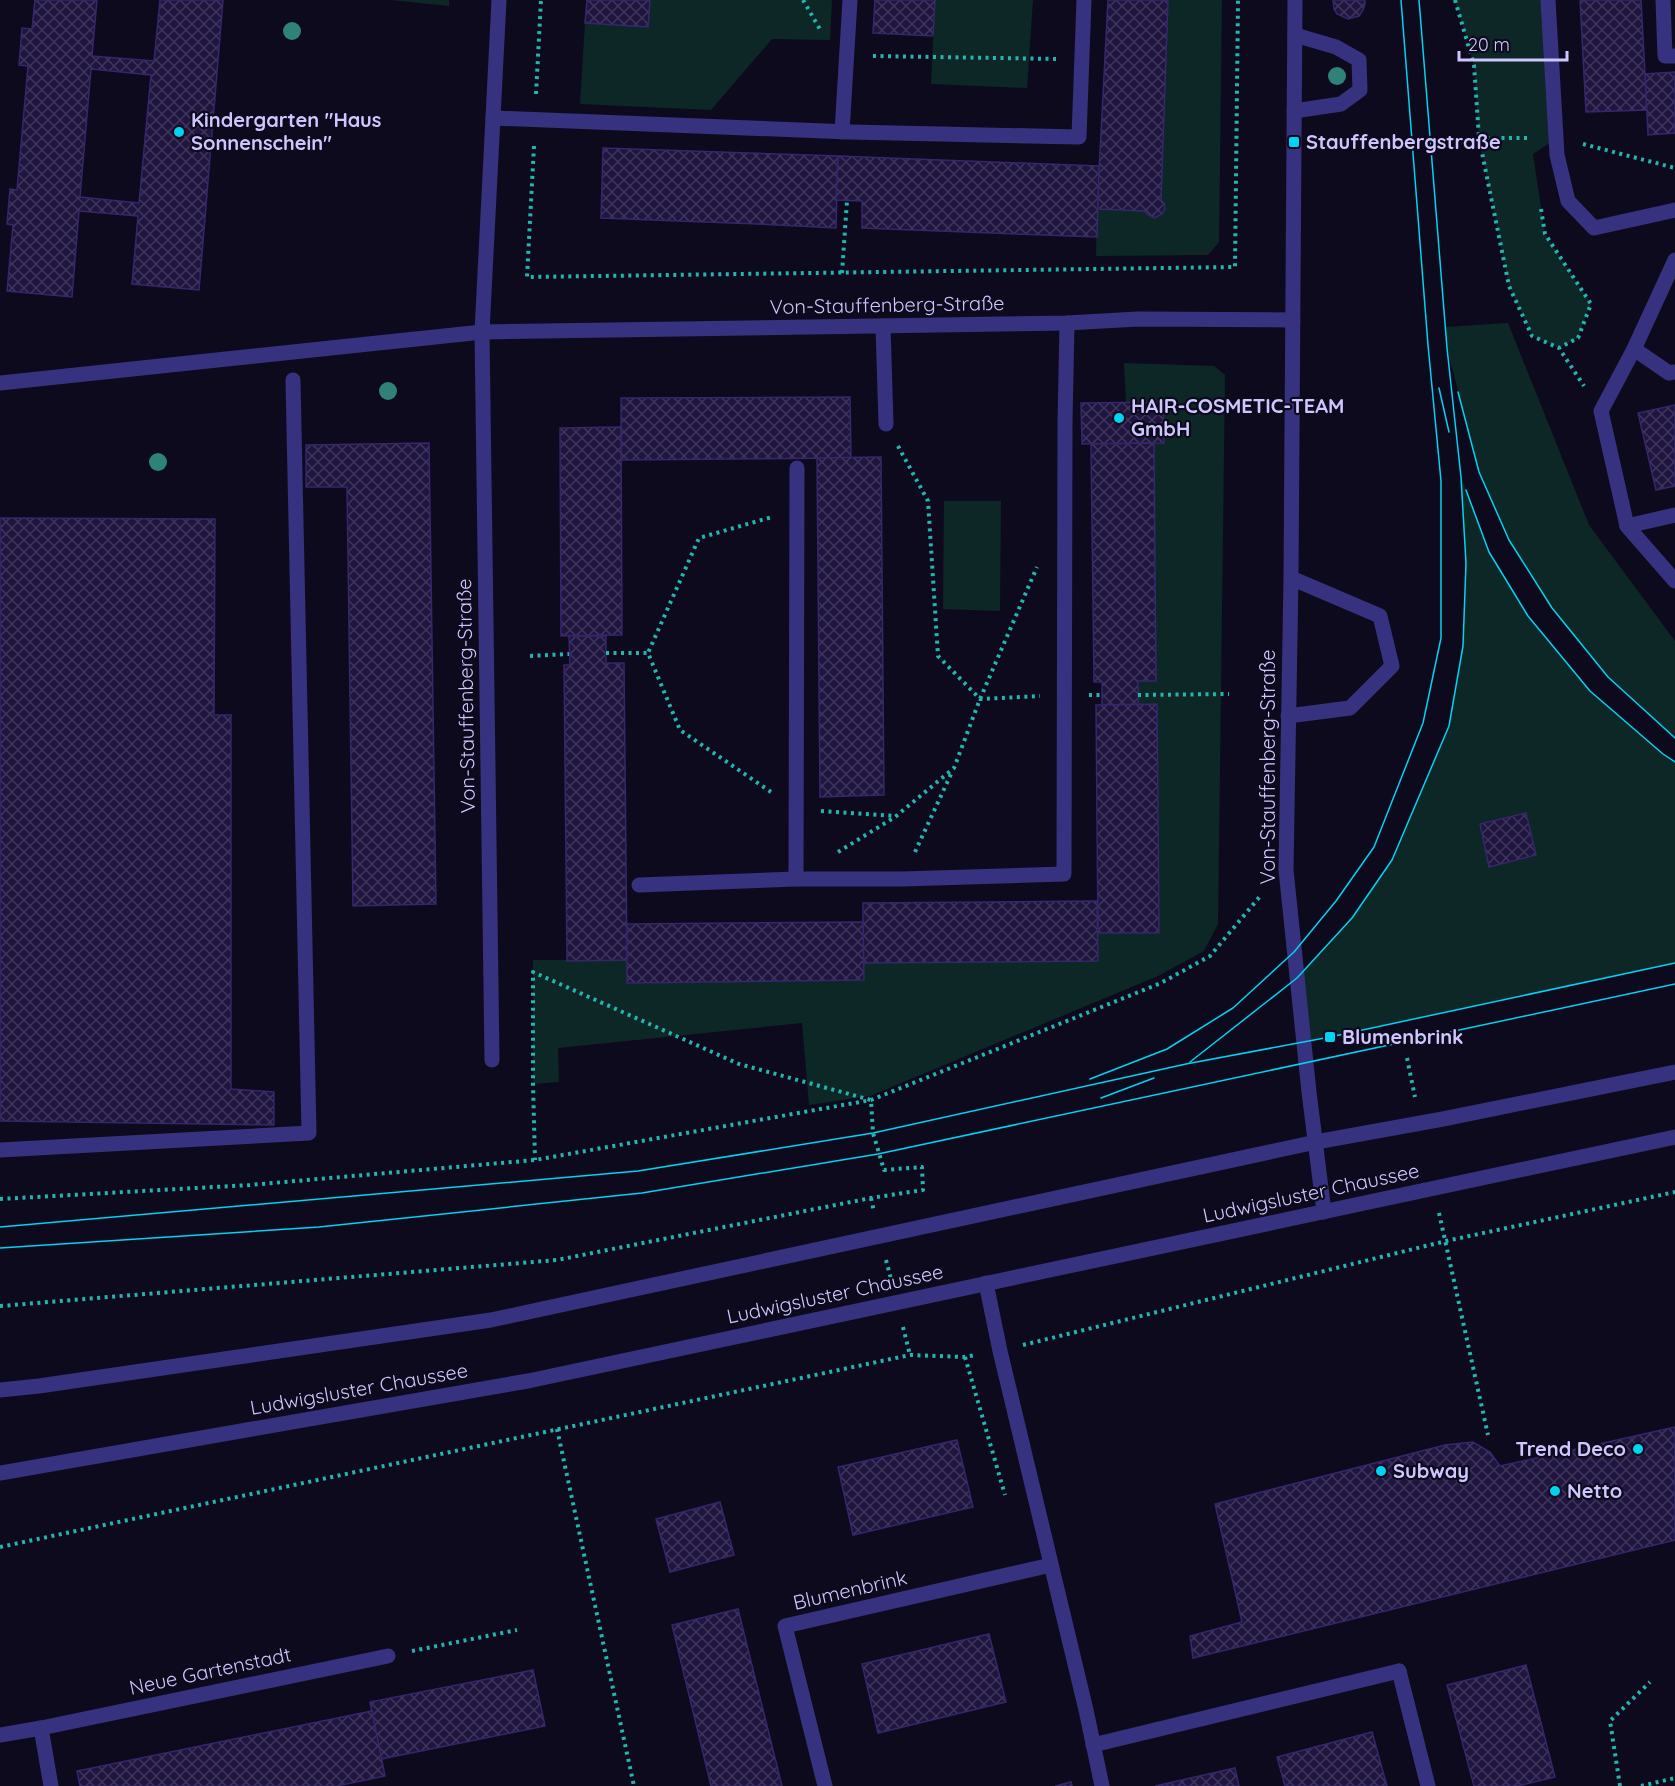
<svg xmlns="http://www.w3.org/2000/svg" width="1675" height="1786" viewBox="0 0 1675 1786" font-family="Quicksand,sans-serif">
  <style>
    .grass { fill: #0d2727 }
    .building { fill: url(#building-cross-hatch); stroke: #35266d; stroke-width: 1.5; fill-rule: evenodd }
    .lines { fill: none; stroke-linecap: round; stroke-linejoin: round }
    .path { stroke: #25b4af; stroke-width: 4; stroke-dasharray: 3 4.5; stroke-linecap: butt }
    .service { stroke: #37327f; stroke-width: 15 }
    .minor { stroke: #37327f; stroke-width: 15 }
    .tertiary { stroke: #37327f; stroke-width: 15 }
    .tram { stroke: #00d4f1; stroke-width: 1.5 }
    .tree { fill: #308278 }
    .poi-dot { fill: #00d4f1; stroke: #0e0a1d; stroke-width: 2 }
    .labels { text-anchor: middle; stroke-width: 4.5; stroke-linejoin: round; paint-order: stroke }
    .poi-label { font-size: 20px; font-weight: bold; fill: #cec6ff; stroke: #0e0a1d; text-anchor: start }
    .street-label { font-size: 20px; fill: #cec6ff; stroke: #0e0a1d }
  </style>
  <defs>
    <pattern id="building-cross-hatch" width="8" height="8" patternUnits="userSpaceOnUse" patternTransform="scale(1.5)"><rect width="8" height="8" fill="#1f153f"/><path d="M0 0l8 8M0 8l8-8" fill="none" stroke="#3e365c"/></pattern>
  </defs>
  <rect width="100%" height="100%" fill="#0e0a1d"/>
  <!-- grass -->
  <g class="grass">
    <path d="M391 0H449V6Z"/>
    <path d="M650 0H832L830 40 772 39 711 110 580 104 585 23 648 27Z"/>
    <path d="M935 0H1033L1027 88 931 84Z"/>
    <path d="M1168 0H1222L1219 242 1208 255 1096 256 1097 209 1145 211 1147 214 1154 218 1162 214 1165 209 1161 200Z"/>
    <path d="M1455 0H1548L1557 138 1533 154 1545 234 1591 304 1578 338 1559 348 1532 336 1509 286 1479 138 1474 65Z"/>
    <path d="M1508 323 1589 525 1675 641V738L1608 677 1552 608 1509 540 1479 472 1447 348 1446 327Z"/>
    <path d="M1124 363 1214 366 1225 375 1218 924 1204 951 1158 976 870 1096 809 1105 802 1023 558 1048 559 1082 533 1084V960H627L628 983 863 980V963L1098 961V933L1138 705V681L1156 680 1154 443H1163V402H1126Z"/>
    <path d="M1461 477 1489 552 1528 616 1590 691 1663 754 1675 762V963L1304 1042 1297 978 1352 918 1392 860 1449 725 1463 646 1466 563Z"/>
    <path d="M944 501H1001L1000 611 943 609Z"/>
  </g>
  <!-- building -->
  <g class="building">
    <path d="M35 0H97L92 56 154 61 160 0H223L199 290 132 284 138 216 79 211 72 297 7 291 13 225 7 224 10 189 17 190 28 66 19 65 22 28 32 29ZM91 69 151 75 139 203 80 197Z"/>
    <path d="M587 0H650L648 27 585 23Z"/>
    <path d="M875 0H935L933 36 873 33Z"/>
    <path d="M1108 0H1168L1161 200 1164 203 1165 209 1162 214 1154 218 1147 214 1145 211 1097 209Z"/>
    <path d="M1333 0H1365V4L1363 10 1359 16 1348 19 1337 14 1334 9Z"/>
    <path d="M1580 0H1641L1647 110 1586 112Z"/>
    <path d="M1675 72V133L1648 135 1645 74Z"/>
    <path d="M603 148 838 156 836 228 758 224 601 218Z"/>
    <path d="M838 156 1099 166 1097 237 862 228V201L836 200Z"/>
    <path d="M850 397 851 458 621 460V398Z"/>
    <path d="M1163 402 1164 443 1082 444 1081 403Z"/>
    <path d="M1675 405V486L1656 490 1638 413Z"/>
    <path d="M621 427 622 635 561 636 560 428Z"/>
    <path d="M429 443 436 904 353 906 347 487H306V445Z"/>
    <path d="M1154 443 1156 681H1138V705H1102V682H1094L1091 444Z"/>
    <path d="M881 457 884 795 820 797 817 458Z"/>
    <path d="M0 518 215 519 214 715H231V1089L274 1092V1125L0 1121Z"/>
    <path d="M569 636H606V663H624L627 960 567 961 564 665H570Z"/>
    <path d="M1157 704 1159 933H1098L1096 705Z"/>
    <path d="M1526 813 1536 855 1489 867 1480 824Z"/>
    <path d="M1097 901 1098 961 863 963V903Z"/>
    <path d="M863 922 864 980 627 983V924Z"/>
    <path d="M1675 1427V1540L1193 1658 1190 1636 1242 1622 1215 1504 1445 1445 1473 1442 1490 1452 1500 1466Z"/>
    <path d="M957 1440 973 1507 853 1535 838 1467Z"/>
    <path d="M720 1502 734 1555 670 1572 656 1519Z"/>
    <path d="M738 1609 782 1786H711L672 1625Z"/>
    <path d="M989 1634 1006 1702 878 1733 862 1664Z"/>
    <path d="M1526 1665 1555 1777 1518 1786H1474L1447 1685Z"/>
    <path d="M533 1670 545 1726 381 1759 370 1702Z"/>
    <path d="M372 1711 385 1776 337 1786H80L77 1771Z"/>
    <path d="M1372 1732 1387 1786H1285L1277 1757Z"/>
    <path d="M1235 1768 1239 1786H1155Z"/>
    <path d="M1071 1782 1072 1786H1055Z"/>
  </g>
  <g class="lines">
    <!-- path -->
    <g class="path">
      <path d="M803 0 821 31"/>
      <path d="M1455 0 1474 65 1479 138 1509 286 1532 336 1559 348 1584 386"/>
      <path d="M873 56 1058 59"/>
      <path d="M536 94 541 0"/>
      <path d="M1479 138H1531"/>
      <path d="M1583 144 1675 168"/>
      <path d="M534 146 527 277 1235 267 1238 0"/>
      <path d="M1541 209 1545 234 1591 304 1578 338 1559 348"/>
      <path d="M842 273 847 201"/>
      <path d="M898 446 928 501 938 656 980 699 1040 696"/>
      <path d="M606 653H648"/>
      <path d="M530 656 569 654"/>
      <path d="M1089 695H1102"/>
      <path d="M1138 695 1229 694"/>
      <path d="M771 792 680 730 648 653 699 538 772 517"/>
      <path d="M821 811 894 816"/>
      <path d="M838 852 895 817 954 768 980 699 1037 567"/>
      <path d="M915 852 952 772"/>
      <path d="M1407 1058 1415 1097"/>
      <path d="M871 1198 874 1212"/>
      <path d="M0 1199 250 1185 535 1160 871 1100 1161 983 1210 956 1262 894"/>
      <path d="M1439 1213 1488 1435"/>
      <path d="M886 1260 891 1279"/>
      <path d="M0 1306 557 1260 871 1198 923 1190 922 1167 884 1170 873 1133 871 1100 739 1064 533 972V1084L535 1160"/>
      <path d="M903 1327 910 1355"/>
      <path d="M1023 1345 1446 1241 1675 1192"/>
      <path d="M965 1357 1005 1495"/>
      <path d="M557 1429 634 1786"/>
      <path d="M0 1547 910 1355 965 1357 975 1355"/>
      <path d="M412 1651 517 1630"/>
      <path d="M1620 1786 1610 1721 1650 1682"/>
      <path d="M1641 1786 1675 1778"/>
    </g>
    <!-- service -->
    <g class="service">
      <path d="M1548 0 1557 155 1568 201 1594 228 1675 210"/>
      <path d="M1663 0 1665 56H1675"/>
      <path d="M1294 111 1341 104 1360 90 1359 60 1336 47 1295 35"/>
      <path d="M1675 260 1634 349 1601 411 1627 526 1675 581"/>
      <path d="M883 326 886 424"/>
      <path d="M1634 349 1669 373 1675 372"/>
      <path d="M1627 526 1675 515"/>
      <path d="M1288 716 1350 708 1392 666 1380 616 1291 578"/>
      <path d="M796 879 797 468"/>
      <path d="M639 885 796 879H902L1064 874 1065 422 1067 323"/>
      <path d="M0 1150 309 1133 293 380"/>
      <path d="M1399 1671 1428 1786"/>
    </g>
    <!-- minor -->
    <g class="minor">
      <path d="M1295 0 1291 578 1286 870 1309 1092 1324 1212"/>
      <path d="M493 118 850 132 1079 137 1084 0"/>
      <path d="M842 132 850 0"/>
      <path d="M0 383 482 332 1067 323 1138 319 1293 320"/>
      <path d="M492 1060 482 332 499 0"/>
      <path d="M986 1283 1000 1351 1086 1710 1102 1786"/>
      <path d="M41 1728 51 1786"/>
      <path d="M0 1735 41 1728 388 1656"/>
      <path d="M1093 1745 1399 1671"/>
      <path d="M825 1786 785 1626 1051 1565"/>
    </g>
    <!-- tertiary -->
    <g class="tertiary">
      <path d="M0 1390 39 1386 491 1320 1316 1142 1443 1119 1675 1072"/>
      <path d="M0 1473 528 1381 1675 1137"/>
    </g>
    <!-- tram -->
    <g class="tram">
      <path d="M1439 388 1449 432"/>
      <path d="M1458 392 1479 472 1509 540 1552 608 1608 677 1675 738"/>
      <path d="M1466 490 1489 552 1528 616 1590 691 1663 754 1675 762"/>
      <path d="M1190 1062 1297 978 1352 918 1392 860 1449 726 1463 646 1466 563 1461 477 1447 348 1419 0"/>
      <path d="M1090 1079 1167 1049 1233 1008 1294 952 1336 901 1374 847 1423 723 1441 638V481L1428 345 1401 0"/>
      <path d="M1101 1098 1154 1078"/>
      <path d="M0 1227 638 1171 873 1133 1186 1064 1330 1037 1675 963"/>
      <path d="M0 1248 319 1227 642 1193 878 1154 1675 984"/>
    </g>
  </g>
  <!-- trees -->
  <g class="tree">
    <circle cx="292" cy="31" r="9"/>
    <circle cx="1337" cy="76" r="9"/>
    <circle cx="388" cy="391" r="9"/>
    <circle cx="158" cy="462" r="9"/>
  </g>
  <!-- markers -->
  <g class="poi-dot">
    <circle cx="179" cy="132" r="6"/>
    <rect x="1288" y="136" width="12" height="12" rx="3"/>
    <circle cx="1119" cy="418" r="6"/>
    <rect x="1324" y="1031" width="12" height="12" rx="3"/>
    <circle cx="1638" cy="1449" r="6"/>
    <circle cx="1381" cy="1471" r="6"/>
    <circle cx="1555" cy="1491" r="6"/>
  </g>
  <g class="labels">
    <!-- poi labels -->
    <g class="poi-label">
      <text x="191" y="127">Kindergarten "Haus<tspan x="191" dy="23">Sonnenschein"</tspan></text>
      <text x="1306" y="149">Stauffenbergstraße</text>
      <text x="1131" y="413">HAIR-COSMETIC-TEAM<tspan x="1131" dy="23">GmbH</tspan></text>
      <text x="1342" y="1044">Blumenbrink</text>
      <text x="1626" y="1456" text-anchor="end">Trend Deco</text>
      <text x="1393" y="1478">Subway</text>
      <text x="1567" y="1498">Netto</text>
    </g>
    <!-- street labels -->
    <g class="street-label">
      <text transform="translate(887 305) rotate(-1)" y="7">Von-Stauffenberg-Straße</text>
      <text transform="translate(466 696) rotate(-91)" y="7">Von-Stauffenberg-Straße</text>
      <text transform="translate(1268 767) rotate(-90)" y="7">Von-Stauffenberg-Straße</text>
      <text transform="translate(1311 1193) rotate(-12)" y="7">Ludwigsluster Chaussee</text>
      <text transform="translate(835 1294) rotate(-12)" y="7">Ludwigsluster Chaussee</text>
      <text transform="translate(359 1389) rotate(-10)" y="7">Ludwigsluster Chaussee</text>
      <text transform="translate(850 1590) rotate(-13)" y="7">Blumenbrink</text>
      <text transform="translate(210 1671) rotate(-12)" y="7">Neue Gartenstadt</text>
    </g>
  </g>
  <!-- scale -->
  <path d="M1459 51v9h108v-9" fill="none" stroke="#cec6ff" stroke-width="3"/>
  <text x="1468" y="51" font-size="18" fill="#cec6ff" stroke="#0e0a1d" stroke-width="4.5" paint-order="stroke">20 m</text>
</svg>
